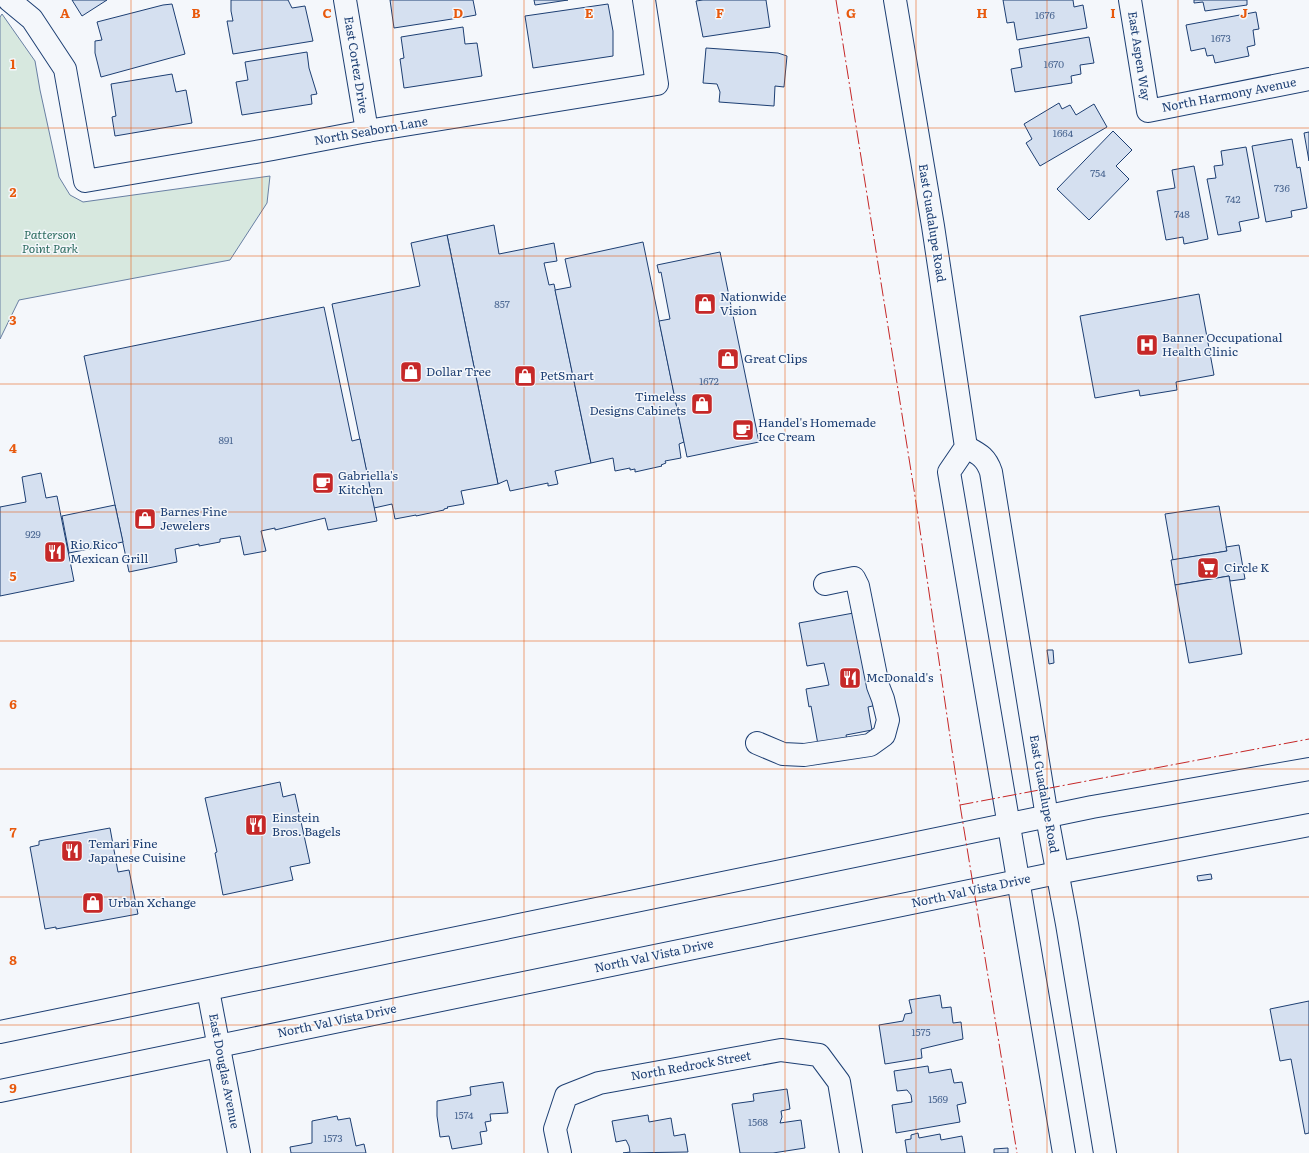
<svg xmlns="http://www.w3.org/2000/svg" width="1309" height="1153" viewBox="0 0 1309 1153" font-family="Literata,serif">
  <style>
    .green { fill: #d7e8df; stroke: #687fa3 }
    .building { fill: #d5e0f0; stroke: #1d3f73 }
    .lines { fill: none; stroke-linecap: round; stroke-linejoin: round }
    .minor-casing { stroke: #1d3f73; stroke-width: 24 }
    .major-casing { stroke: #1d3f73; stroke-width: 24 }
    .minor { stroke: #f4f7fb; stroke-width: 22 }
    .major { stroke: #f4f7fb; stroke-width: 22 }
    .power { stroke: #c62828; stroke-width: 1; stroke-dasharray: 14 3 2 3; stroke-linecap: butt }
    .grid { fill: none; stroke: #e8590c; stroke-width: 1; stroke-opacity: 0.55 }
    .labels { text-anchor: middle; stroke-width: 3; stroke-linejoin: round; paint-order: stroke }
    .number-label { font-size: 10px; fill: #4b6792 }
    .street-label { font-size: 12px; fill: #1d3f73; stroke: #f4f7fb }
    .park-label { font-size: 12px; font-style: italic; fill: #2c6c60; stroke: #f4f7fb }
    .poi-label { font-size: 12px; fill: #1d3f73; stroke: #f4f7fb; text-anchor: start }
    .grid-label { font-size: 13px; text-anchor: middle; font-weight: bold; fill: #e8590c; stroke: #f4f7fb; stroke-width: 3; stroke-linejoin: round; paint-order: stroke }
  </style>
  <rect width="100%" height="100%" fill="#f4f7fb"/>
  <!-- green -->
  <path class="green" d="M2 14 35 61 40 90 59 177 70 195 83 202 270 176 267 203 230 260 19 300 0 339V17Z"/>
  <!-- building -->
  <g class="building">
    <path d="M72 0H107L82 16Z"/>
    <path d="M231 0H288L292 8 305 6 313 41 233 54 227 21H233L231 11Z"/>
    <path d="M390 0H473L476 15 465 17 394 28Z"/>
    <path d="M534 0H568L535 5Z"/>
    <path d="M703 0H766L770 27 703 37 696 1Z"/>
    <path d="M1003 0H1073L1074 7 1083 5 1087 28 1017 40 1014 22 1007 23Z"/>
    <path d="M1194 0H1247V5L1205 11 1203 2 1194 3Z"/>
    <path d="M172 4 185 54 101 77 95 53V41L102 40 97 22 163 5Z"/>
    <path d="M608 4 613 31V56L533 68 525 16Z"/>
    <path d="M1256 12 1259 29 1253 30 1255 45 1247 47 1249 56 1215 63 1213 55 1207 56 1205 48 1191 51 1186 25Z"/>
    <path d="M463 27 465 44 477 43 482 76 404 88 400 59 404 58 401 37Z"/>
    <path d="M1089 37 1094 63 1080 65 1081 74 1071 76 1072 83 1015 92 1011 69 1022 67 1019 49Z"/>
    <path d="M706 48 778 53 787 56 784 87 775 86 774 106 719 102 720 92 717 84 703 83Z"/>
    <path d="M307 52 309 68 317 94 311 95 312 104 242 115 236 82 248 80 245 62Z"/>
    <path d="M172 74 176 92 186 90 192 123 115 136 112 117 116 116 111 84Z"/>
    <path d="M1059 103 1062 109 1070 105 1076 115 1094 104 1107 127 1040 166 1026 143 1032 139 1024 124Z"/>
    <path d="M1113 131 1132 150 1116 166 1129 179 1089 220 1057 189Z"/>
    <path d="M1309 132V161L1304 133Z"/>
    <path d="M1292 139 1297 168 1300 167 1307 208 1291 211 1292 217 1266 222 1252 146Z"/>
    <path d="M1246 147 1259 218 1239 222 1241 231 1218 235 1207 179 1216 178 1214 166 1223 165 1221 151Z"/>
    <path d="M1194 166 1208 239 1184 244 1183 237 1166 240 1157 191 1175 188 1172 170Z"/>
    <path d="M494 225 499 254 554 243 557 261 544 263 549 285 554 284 591 463 555 471 558 484 548 486V483L510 491 507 480 498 484 447 235Z"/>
    <path d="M447 235 498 484 461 491 464 504 447 507 448 508 444 509V510L416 516V515L395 519 392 504 374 508 332 304 420 286 411 243Z"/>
    <path d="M643 242 684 442 679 444 681 458 665 461 666 463 661 465 662 466 635 472V469L630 470V468L615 471 613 458 591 463 555 290 571 287 565 259Z"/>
    <path d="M720 252 759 442 687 457 659 321 670 319 661 272 659 273 657 265Z"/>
    <path d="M1199 294 1214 375 1176 382 1177 390 1140 396 1139 390 1095 398 1080 316Z"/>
    <path d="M324 307 352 441 360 439 377 521 328 530 325 518 275 530V528L261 531 266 551 244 555 240 536 220 539V542L199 546V544L175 549 177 562 129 572 84 356Z"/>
    <path d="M41 473 46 498 57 496 74 581 0 596V507L26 502 22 477Z"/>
    <path d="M115 505 123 542 69 553 62 516Z"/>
    <path d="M1219 506 1227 551 1173 560 1165 514Z"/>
    <path d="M1239 545 1245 579 1230 581 1229 576 1175 585 1171 560 1227 551 1226 547Z"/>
    <path d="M1229 576 1242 654 1189 663 1175 585Z"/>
    <path d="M859 612 877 705 868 707 872 730 846 735 848 744 819 750 811 706 809 707 806 689 829 685 824 663 807 666 799 623Z"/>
    <path d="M1047 650H1053L1054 663 1049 664Z"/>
    <path d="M280 782 283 797 295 794 310 863 290 867 293 880 223 895 215 853 217 852 205 798Z"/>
    <path d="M110 828 118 872 129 870 138 914 56 929V927L45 929 30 847 39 845V841Z"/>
    <path d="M1211 874 1212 879 1198 881 1197 876Z"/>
    <path d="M940 995 942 1008 951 1007 953 1023 961 1022 963 1039 921 1049 922 1058 885 1064 879 1025 903 1021 905 1014 912 1013 909 1000Z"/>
    <path d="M1309 1001V1133L1305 1134 1291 1059 1280 1061 1270 1009Z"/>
    <path d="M928 1066 929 1073 951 1069 954 1083 962 1082 966 1103 957 1105 960 1122 896 1133 892 1105 912 1102 911 1095 907 1090 897 1091 894 1071Z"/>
    <path d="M503 1082 508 1113 490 1114 491 1121 485 1122 487 1131 480 1132 482 1144 452 1149 449 1136 440 1137 437 1116V1101L471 1095 470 1087Z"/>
    <path d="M787 1089 790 1109 781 1111 782 1117 780 1123 801 1120 805 1148 773 1153H740L732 1104 754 1101 753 1094Z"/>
    <path d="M648 1115 649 1122 671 1118 674 1136 685 1134 688 1152 623 1153 630 1152 629 1146 626 1140 616 1142 612 1121Z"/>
    <path d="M337 1116 338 1120 350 1118 356 1146 364 1144 366 1153H291L290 1147 312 1143V1121Z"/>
    <path d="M918 1133 919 1138 940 1134 941 1140 962 1136 965 1153H907L905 1140 911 1139V1135Z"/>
    <path d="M1008 1148V1153H994V1149Z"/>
  </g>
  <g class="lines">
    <!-- minor casing -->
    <g class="minor-casing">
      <g id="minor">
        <path d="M9 0 32 19 65 69 85 181 273 149 367 131 657 84 644 0"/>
        <path d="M345 0 367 131"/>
        <path d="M1130 0 1148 111 1309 79"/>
        <path d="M757 743 783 754 804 755 870 745 884 735 888 720 883 699 878 686 858 586 854 578 825 584"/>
        <path d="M208 990 239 1153"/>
        <path d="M560 1153 555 1129 566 1096 599 1083 781 1050 819 1055 839 1082 851 1153"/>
      </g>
    </g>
    <!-- major casing -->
    <g class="major-casing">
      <g id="major">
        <path d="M895 0 933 226 966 447 949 472C989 699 1025 926 1064 1153"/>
        <path d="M966 447C979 454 986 457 991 472L1047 817 1067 924 1105 1153"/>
        <path d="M0 1032 1092 807 1309 769"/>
        <path d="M0 1091 1057 873 1309 825"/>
      </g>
    </g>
    <!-- minor -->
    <use href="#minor" class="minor"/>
    <!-- major -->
    <use href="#major" class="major"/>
    <!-- power -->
    <g class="power">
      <path d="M836 0 915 496 960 805 1309 739"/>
      <path d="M960 805 1017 1153"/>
    </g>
  </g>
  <!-- grid -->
  <path class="grid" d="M131 0V1153M262 0V1153M393 0V1153M524 0V1153M654 0V1153M785 0V1153M916 0V1153M1047 0V1153M1178 0V1153M0 128H1309M0 256H1309M0 384H1309M0 512H1309M0 641H1309M0 769H1309M0 897H1309M0 1025H1309"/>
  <!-- icons -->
  <defs>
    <g id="shop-square" transform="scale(1.15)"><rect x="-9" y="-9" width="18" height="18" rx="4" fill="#c62828" stroke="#f4f7fb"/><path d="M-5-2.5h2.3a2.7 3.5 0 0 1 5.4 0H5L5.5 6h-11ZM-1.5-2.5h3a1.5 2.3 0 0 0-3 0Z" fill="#fff"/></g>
    <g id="hospital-square" transform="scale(1.15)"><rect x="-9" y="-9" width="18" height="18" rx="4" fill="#c62828" stroke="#f4f7fb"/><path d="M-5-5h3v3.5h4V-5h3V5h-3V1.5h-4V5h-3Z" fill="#fff"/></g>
    <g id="cafe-square" transform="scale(1.15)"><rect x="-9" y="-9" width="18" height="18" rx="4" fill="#c62828" stroke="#f4f7fb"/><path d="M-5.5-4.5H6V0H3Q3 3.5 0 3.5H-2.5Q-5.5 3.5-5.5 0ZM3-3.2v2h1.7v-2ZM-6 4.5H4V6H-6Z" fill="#fff"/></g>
    <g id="restaurant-square" transform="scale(1.15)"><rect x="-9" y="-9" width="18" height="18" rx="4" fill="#c62828" stroke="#f4f7fb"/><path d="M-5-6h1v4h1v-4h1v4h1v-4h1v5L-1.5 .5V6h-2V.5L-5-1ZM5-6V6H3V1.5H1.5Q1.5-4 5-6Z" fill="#fff"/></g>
    <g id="supermarket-square" transform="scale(1.15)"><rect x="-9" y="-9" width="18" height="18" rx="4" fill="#c62828" stroke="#f4f7fb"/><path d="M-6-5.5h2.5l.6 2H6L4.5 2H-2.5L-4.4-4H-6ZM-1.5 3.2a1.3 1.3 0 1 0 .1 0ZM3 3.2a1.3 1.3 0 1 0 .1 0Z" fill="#fff"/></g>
  </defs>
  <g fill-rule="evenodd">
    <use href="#shop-square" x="705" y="304"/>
    <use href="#hospital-square" x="1147" y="345"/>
    <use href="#shop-square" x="728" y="359"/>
    <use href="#shop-square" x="411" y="372"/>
    <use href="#shop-square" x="525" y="376"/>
    <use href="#shop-square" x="702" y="404"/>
    <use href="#cafe-square" x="743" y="430"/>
    <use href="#cafe-square" x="323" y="483"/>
    <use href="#shop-square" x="145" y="519"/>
    <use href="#restaurant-square" x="55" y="552"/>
    <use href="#supermarket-square" x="1208" y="568"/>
    <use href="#restaurant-square" x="850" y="678"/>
    <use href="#restaurant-square" x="256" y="825"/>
    <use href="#restaurant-square" x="72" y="851"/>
    <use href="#shop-square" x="93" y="903"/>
  </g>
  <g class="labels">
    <!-- number labels -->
    <g class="number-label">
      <text x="1045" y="19">1676</text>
      <text x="1221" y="42">1673</text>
      <text x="1054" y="68">1670</text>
      <text x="1063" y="137">1664</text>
      <text x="1098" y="177">754</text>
      <text x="1282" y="192">736</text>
      <text x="1233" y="203">742</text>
      <text x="1182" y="218">748</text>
      <text x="502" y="308">857</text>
      <text x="709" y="385">1672</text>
      <text x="226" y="444">891</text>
      <text x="33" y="538">929</text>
      <text x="921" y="1036">1575</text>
      <text x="938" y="1103">1569</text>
      <text x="464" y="1119">1574</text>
      <text x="758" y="1126">1568</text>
      <text x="333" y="1142">1573</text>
    </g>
    <!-- street labels -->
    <g class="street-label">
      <text transform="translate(1139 56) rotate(81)" y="4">East Aspen Way</text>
      <text transform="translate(356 65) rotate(81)" y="4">East Cortez Drive</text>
      <text transform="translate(1229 95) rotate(-11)" y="4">North Harmony Avenue</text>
      <text transform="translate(371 131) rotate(-10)" y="4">North Seaborn Lane</text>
      <text transform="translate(932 223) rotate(81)" y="4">East Guadalupe Road</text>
      <text transform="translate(1044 794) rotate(80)" y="4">East Guadalupe Road</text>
      <text transform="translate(971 891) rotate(-12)" y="4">North Val Vista Drive</text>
      <text transform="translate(654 956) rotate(-12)" y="4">North Val Vista Drive</text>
      <text transform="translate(337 1021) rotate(-12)" y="4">North Val Vista Drive</text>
      <text transform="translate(691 1066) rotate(-10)" y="4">North Redrock Street</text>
      <text transform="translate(224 1071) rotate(79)" y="4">East Douglas Avenue</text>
    </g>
    <!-- park labels -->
    <g class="park-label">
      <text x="50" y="239">Patterson<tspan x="50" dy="14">Point Park</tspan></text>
    </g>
    <!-- poi labels -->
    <g class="poi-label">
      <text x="720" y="301">Nationwide<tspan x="720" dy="14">Vision</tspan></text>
      <text x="1162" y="342">Banner Occupational<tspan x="1162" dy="14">Health Clinic</tspan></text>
      <text x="744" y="363">Great Clips</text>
      <text x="426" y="376">Dollar Tree</text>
      <text x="540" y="380">PetSmart</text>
      <text x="686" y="401" text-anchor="end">Timeless<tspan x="686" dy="14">Designs Cabinets</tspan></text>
      <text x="758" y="427">Handel's Homemade<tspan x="758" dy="14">Ice Cream</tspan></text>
      <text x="338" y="480">Gabriella's<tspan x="338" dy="14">Kitchen</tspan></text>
      <text x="160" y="516">Barnes Fine<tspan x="160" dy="14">Jewelers</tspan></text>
      <text x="70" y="549">Rio Rico<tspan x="70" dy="14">Mexican Grill</tspan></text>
      <text x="1224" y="572">Circle K</text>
      <text x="866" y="682">McDonald's</text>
      <text x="272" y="822">Einstein<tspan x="272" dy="14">Bros. Bagels</tspan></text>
      <text x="88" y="848">Temari Fine<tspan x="88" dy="14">Japanese Cuisine</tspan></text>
      <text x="108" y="907">Urban Xchange</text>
    </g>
  </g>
  <g class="grid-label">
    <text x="65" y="18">A</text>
    <text x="196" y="18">B</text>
    <text x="327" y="18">C</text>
    <text x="458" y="18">D</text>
    <text x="589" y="18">E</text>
    <text x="720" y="18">F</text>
    <text x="851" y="18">G</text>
    <text x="982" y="18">H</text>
    <text x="1113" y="18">I</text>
    <text x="1244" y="18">J</text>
    <text x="13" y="69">1</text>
    <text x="13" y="197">2</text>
    <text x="13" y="325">3</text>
    <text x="13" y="453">4</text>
    <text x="13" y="581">5</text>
    <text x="13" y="709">6</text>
    <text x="13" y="837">7</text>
    <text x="13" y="965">8</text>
    <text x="13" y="1093">9</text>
  </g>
</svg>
